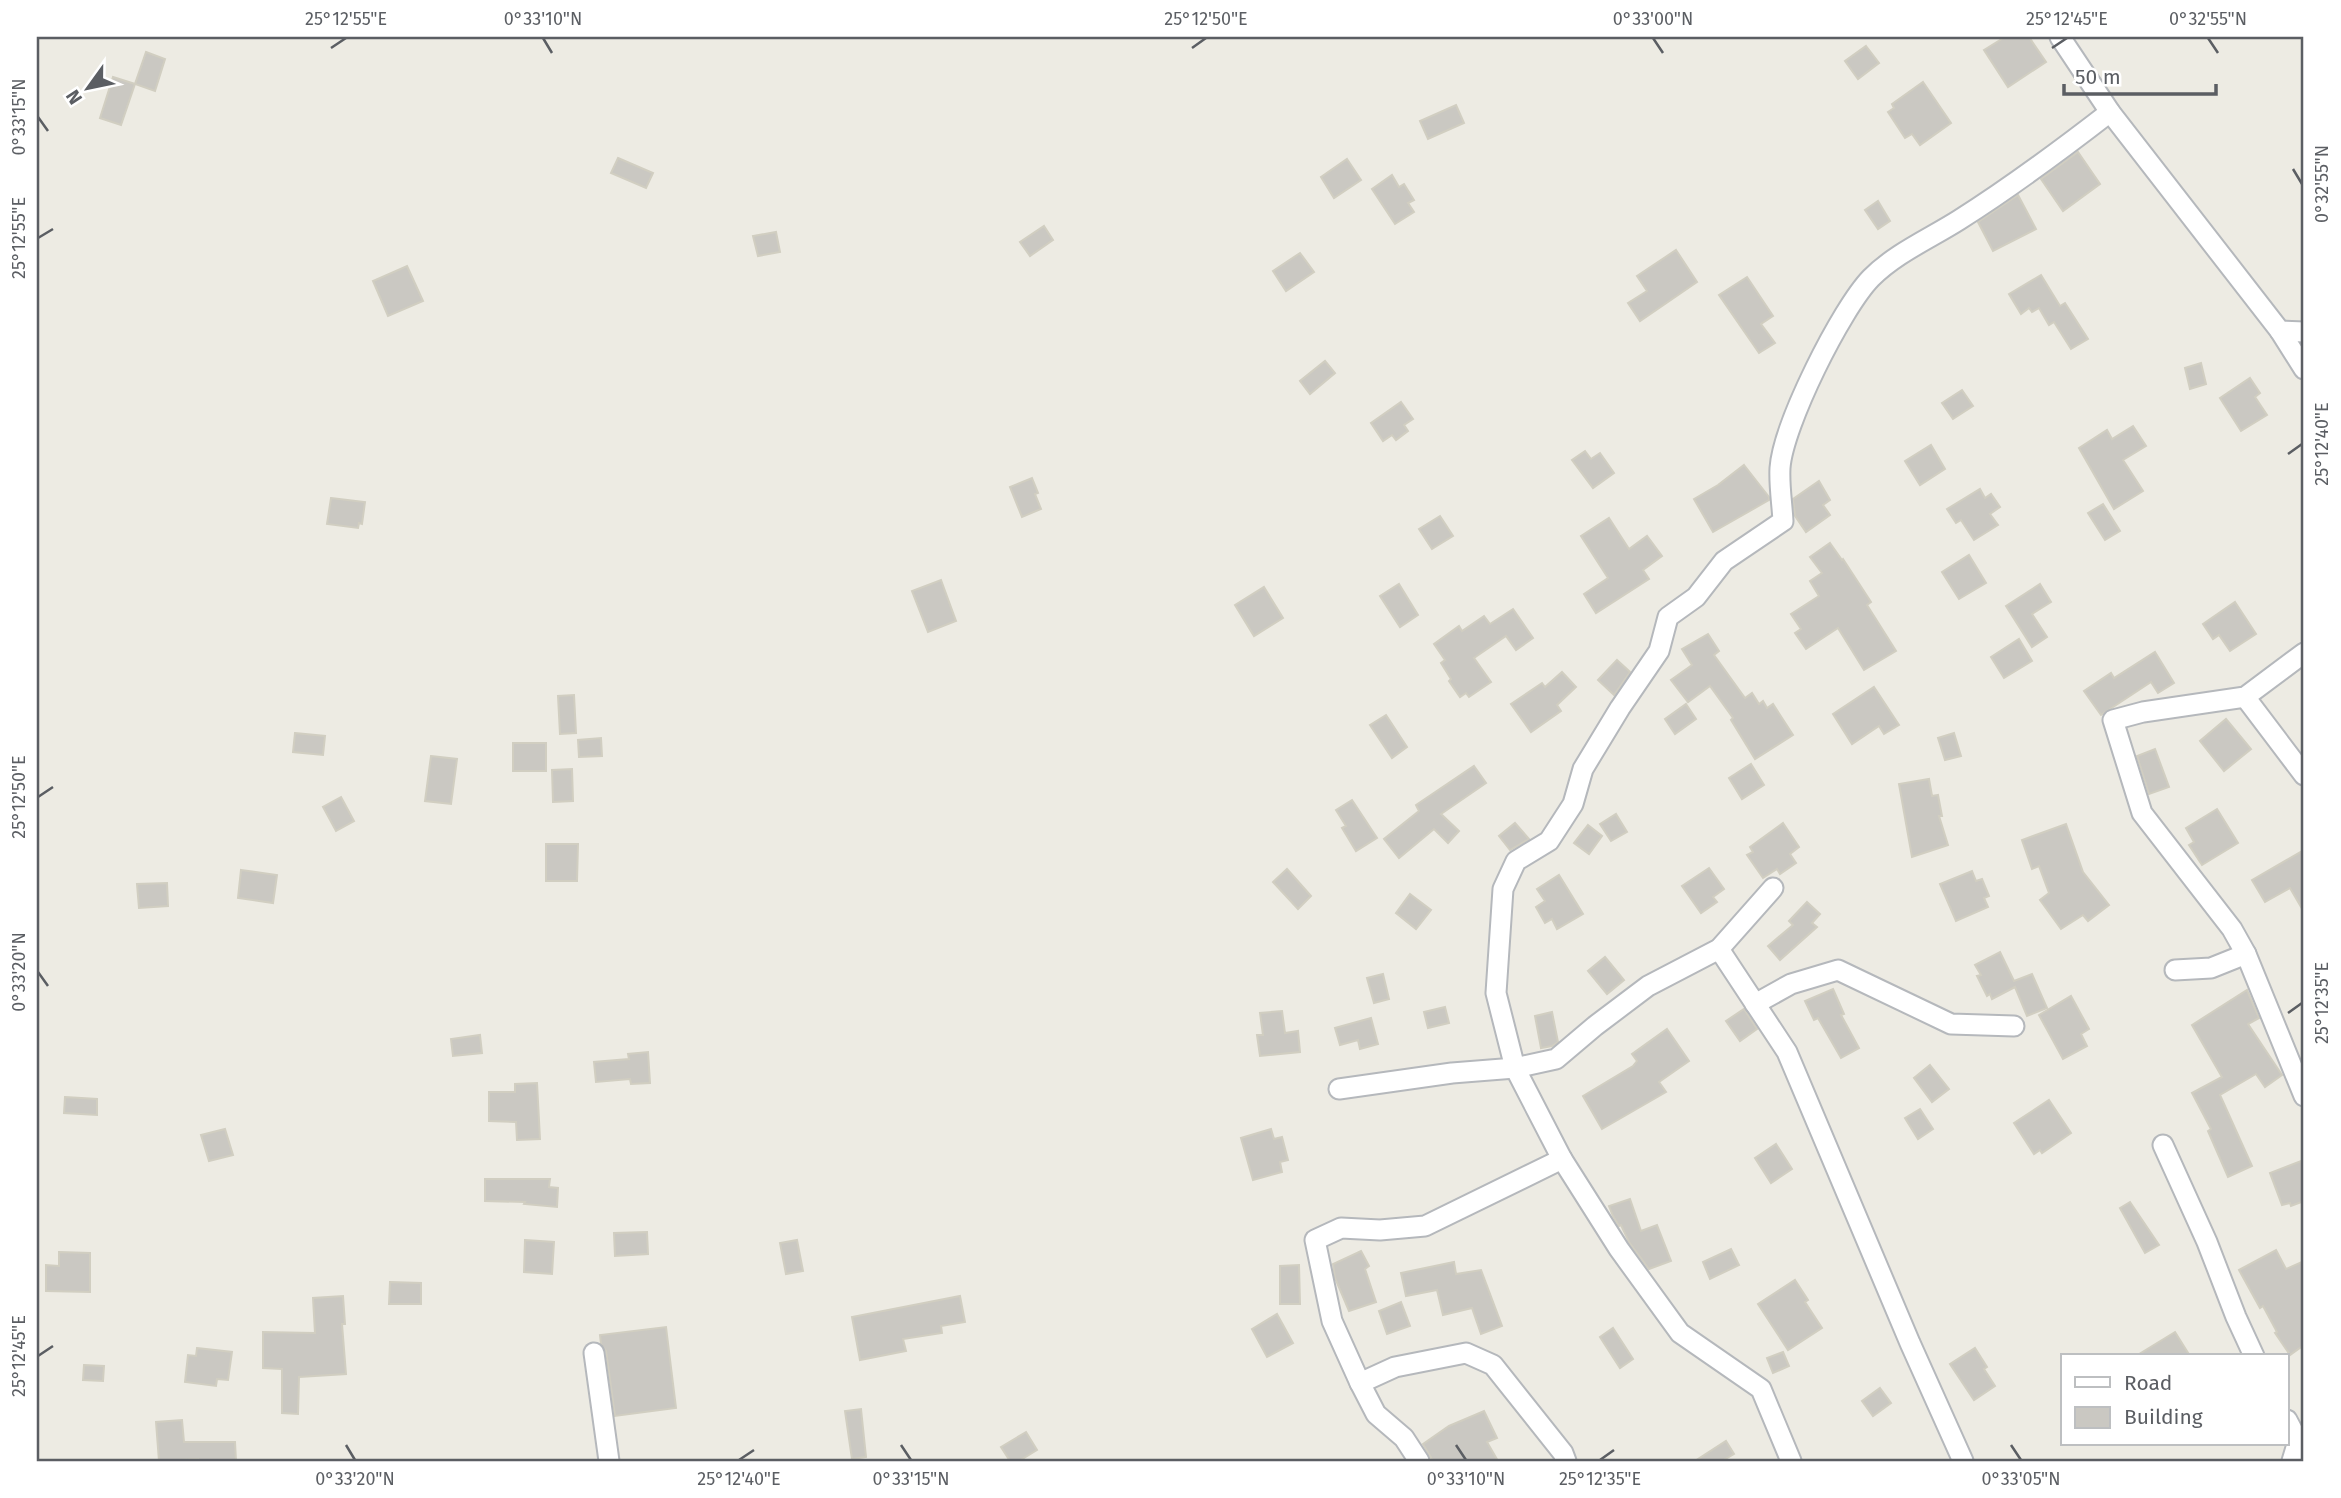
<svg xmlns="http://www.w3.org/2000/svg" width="2341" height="1498" viewBox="0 0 2341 1498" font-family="'Fira Sans',sans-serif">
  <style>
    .building { fill: #cac8c2; stroke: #d1cec1; stroke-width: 2 }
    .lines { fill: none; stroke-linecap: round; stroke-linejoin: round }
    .street-casing { stroke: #b5b8bc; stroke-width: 23 }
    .street { stroke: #fff; stroke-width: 19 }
    .ticks { fill: none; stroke: #5b5e63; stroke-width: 2.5 }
    .neatline { fill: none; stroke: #5b5e63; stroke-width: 2.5 }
    .ticks-label { font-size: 18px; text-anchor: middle; fill: #5b5e63 }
  </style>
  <rect width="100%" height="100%" fill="#edebe3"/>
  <!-- building -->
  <g class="building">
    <path d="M2005 37H2029L2046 62 2008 87 1984 50Z"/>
    <path d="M1866 46 1879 63 1858 79 1845 61Z"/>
    <path d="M146 52 165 59 155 91 135 84Z"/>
    <path d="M113 77 135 84 121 125 100 118Z"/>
    <path d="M1923 82 1951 123 1920 145 1912 134 1905 138 1888 112 1894 108 1892 104Z"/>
    <path d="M1456 105 1464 123 1428 139 1420 121Z"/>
    <path d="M2078 152 2100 184 2063 211 2041 179Z"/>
    <path d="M618 158 653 173 646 188 611 173Z"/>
    <path d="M1347 159 1361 180 1334 198 1321 177Z"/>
    <path d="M1392 175 1399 187 1404 184 1414 200 1408 203 1414 212 1395 224 1372 189Z"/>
    <path d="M2018 195 2036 229 1993 251 1978 222Z"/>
    <path d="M1878 201 1890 221 1878 229 1865 210Z"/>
    <path d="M1044 226 1053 240 1030 256 1020 242Z"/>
    <path d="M776 232 780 252 758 256 753 236Z"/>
    <path d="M1676 250 1697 282 1640 321 1628 303 1647 291 1637 276Z"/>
    <path d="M1300 253 1314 272 1286 291 1273 271Z"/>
    <path d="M407 266 423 301 388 316 373 281Z"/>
    <path d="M2041 275 2060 306 2065 303 2088 339 2071 349 2054 322 2049 325 2039 308 2032 312 2029 308 2021 314 2009 294Z"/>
    <path d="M1747 277 1773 316 1761 324 1775 343 1759 353 1719 295Z"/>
    <path d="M1325 361 1335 373 1310 394 1300 381Z"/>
    <path d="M2201 363 2206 384 2190 389 2185 368Z"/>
    <path d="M2250 378 2260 393 2255 397 2267 415 2241 431 2220 398Z"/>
    <path d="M1962 390 1973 406 1953 419 1942 403Z"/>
    <path d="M1401 402 1413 419 1404 425 1408 431 1396 440 1392 435 1383 441 1371 423Z"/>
    <path d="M2133 426 2146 446 2123 460 2143 491 2114 509 2079 448 2107 430 2112 439Z"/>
    <path d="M1931 445 1945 469 1920 485 1905 461Z"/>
    <path d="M1585 451 1591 459 1600 453 1614 473 1593 488 1572 460Z"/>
    <path d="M1744 465 1769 497V500L1713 532 1694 499 1718 485Z"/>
    <path d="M1032 478 1038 493 1035 494 1041 509 1022 517 1010 487Z"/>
    <path d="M1819 481 1830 500 1823 505 1830 515 1806 532 1795 516 1793 499Z"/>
    <path d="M1980 489 1985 498 1991 494 2000 507 1990 514 1998 525 1974 540 1961 520 1956 523 1947 509Z"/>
    <path d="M331 498 365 502 362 524 359 523 358 528 327 524Z"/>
    <path d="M2103 504 2120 531 2105 540 2088 513Z"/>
    <path d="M1440 516 1453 536 1432 549 1419 529Z"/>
    <path d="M1609 518 1629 549 1647 536 1662 556 1643 570 1649 579 1596 613 1584 594 1608 578 1581 536Z"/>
    <path d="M1830 543 1842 560 1843 559 1871 602 1867 605 1896 651 1864 670 1838 628 1806 649 1795 633 1801 629 1791 614 1819 596 1810 581 1822 573 1810 557Z"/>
    <path d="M1969 555 1986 583 1959 599 1942 572Z"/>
    <path d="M941 580 956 621 928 632 912 591Z"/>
    <path d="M1399 584 1418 615 1400 627 1380 596Z"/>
    <path d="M2040 584 2051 602 2032 614 2047 637 2032 647 2006 606Z"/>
    <path d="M1264 587 1283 618 1254 636 1235 605Z"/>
    <path d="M2235 602 2256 634 2230 651 2219 635 2213 639 2203 624Z"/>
    <path d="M1513 609 1533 638 1516 650 1506 636 1474 658 1491 682 1469 697 1466 693 1460 697 1449 681 1451 679 1441 663 1445 660 1434 644 1459 626 1462 631 1484 616 1490 624Z"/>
    <path d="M1708 634 1719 651 1714 655 1745 698 1752 693 1759 704 1763 701 1767 708 1773 704 1793 735 1755 759 1731 720 1733 718 1710 686 1688 702 1671 680 1692 665 1682 649Z"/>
    <path d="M2019 639 2032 661 2004 678 1991 657Z"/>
    <path d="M2155 652 2174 683 2158 693 2151 682 2101 715 2084 691 2111 673 2114 678Z"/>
    <path d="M1617 660 1630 672 1614 695 1598 680Z"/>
    <path d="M1562 672 1576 687 1557 705 1561 711 1531 732 1511 704 1542 683 1545 687Z"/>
    <path d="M1874 687 1899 725 1884 734 1879 726 1852 744 1833 714Z"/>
    <path d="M574 695 576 733 560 734 558 696Z"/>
    <path d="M1686 704 1696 719 1675 734 1665 719Z"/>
    <path d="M1386 715 1407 747 1392 758 1370 725Z"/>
    <path d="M2226 719 2251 749 2224 771 2200 741Z"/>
    <path d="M295 733 325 736 323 755 293 752Z"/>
    <path d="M1954 733 1961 756 1945 760 1938 738Z"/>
    <path d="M601 738 602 756 579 757 578 740Z"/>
    <rect x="513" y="743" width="33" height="28"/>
    <path d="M2155 749 2169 787 2149 794 2137 756Z"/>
    <path d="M431 756 457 759 451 804 425 801Z"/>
    <path d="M1751 764 1764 785 1742 799 1729 778Z"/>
    <path d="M1474 766 1486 783 1441 814 1459 831 1448 843 1434 829 1399 858 1384 839 1419 811 1416 805Z"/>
    <path d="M572 769 573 801 553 802 552 770Z"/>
    <path d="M1929 779 1932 796 1938 795 1942 816H1939L1948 845 1912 857 1899 784Z"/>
    <path d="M341 797 354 821 336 831 323 807Z"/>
    <path d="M1352 800 1377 838 1356 851 1342 828 1346 826 1336 810Z"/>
    <path d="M2217 809 2238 843 2202 865 2189 845 2194 842 2186 828Z"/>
    <path d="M1616 814 1627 832 1611 841 1600 824Z"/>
    <path d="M1515 823 1529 839 1510 850 1499 836Z"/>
    <path d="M1783 823 1799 847 1790 854 1796 863 1780 874 1777 869 1763 878 1747 855 1753 852 1750 847Z"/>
    <path d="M2066 824 2083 872 2109 905 2088 921 2083 915 2061 929 2040 900 2049 893 2039 866 2032 869 2022 840Z"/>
    <path d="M1588 825 1602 836 1589 854 1574 843Z"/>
    <path d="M546 844H578L577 881H546Z"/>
    <path d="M2304 850V912L2290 888 2265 902 2252 880Z"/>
    <path d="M1709 868 1724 889 1713 897 1717 902 1701 913 1682 886Z"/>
    <path d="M1287 869 1311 896 1298 909 1273 882Z"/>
    <path d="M241 870 277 875 273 903 238 898Z"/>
    <path d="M1972 871 1976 881 1982 879 1989 896 1984 898 1988 907 1956 921 1940 884Z"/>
    <path d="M1559 875 1583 914 1557 929 1552 919 1545 923 1536 907 1545 901 1537 889Z"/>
    <path d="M167 883 168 906 139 908 137 884Z"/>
    <path d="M1410 894 1431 910 1416 929 1396 913Z"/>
    <path d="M1807 902 1820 914 1812 923 1817 927 1780 960 1768 946 1793 925 1789 921Z"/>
    <path d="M2000 952 2014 981 2032 974 2047 1008 2027 1016 2015 987 1992 999 1990 994 1987 996 1977 976 1981 975 1975 965Z"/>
    <path d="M1605 957 1624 980 1607 994 1588 971Z"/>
    <path d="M1383 974 1389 999 1374 1003 1367 978Z"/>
    <path d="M1833 989 1844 1014 1841 1015 1859 1048 1841 1058 1818 1018 1814 1020 1805 1001Z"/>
    <path d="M2247 990 2259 1018 2248 1024 2282 1075 2265 1087 2256 1074 2220 1095 2252 1166 2228 1177 2208 1131 2211 1129 2192 1093 2222 1077 2192 1025Z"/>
    <path d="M2071 996 2089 1029 2081 1034 2087 1046 2063 1059 2039 1015Z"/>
    <path d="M1445 1007 1449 1023 1428 1028 1424 1012Z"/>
    <path d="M1744 1009 1757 1029 1740 1041 1726 1021Z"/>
    <path d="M1282 1011 1285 1033 1298 1031 1300 1052 1260 1056 1257 1035H1263L1260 1013Z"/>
    <path d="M1552 1012 1558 1042 1552 1046 1541 1048 1535 1016Z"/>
    <path d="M1371 1018 1378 1044 1360 1049 1358 1040 1340 1045 1335 1028Z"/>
    <path d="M1667 1029 1689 1061 1659 1082 1666 1092 1602 1129 1583 1096 1633 1066 1637 1061 1632 1054Z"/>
    <path d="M480 1035 482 1053 453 1056 451 1039Z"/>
    <path d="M648 1052 650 1083 631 1084 630 1079 596 1082 594 1062 629 1059 628 1054Z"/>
    <path d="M1930 1065 1949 1089 1932 1102 1914 1078Z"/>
    <path d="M537 1083 540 1139 517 1140 516 1122 489 1121V1092H515V1084Z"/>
    <path d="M65 1097 97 1099V1115L64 1113Z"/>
    <path d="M2049 1100 2071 1133 2042 1153 2040 1150 2034 1154 2014 1123Z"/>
    <path d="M1920 1109 1933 1129 1918 1139 1905 1118Z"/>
    <path d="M225 1129 233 1155 209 1161 201 1135Z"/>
    <path d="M1271 1129 1274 1139 1282 1137 1288 1160 1280 1162 1282 1172 1253 1180 1241 1138Z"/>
    <path d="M1776 1144 1792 1169 1771 1183 1755 1158Z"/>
    <path d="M2301 1161 2304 1170V1201L2291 1206 2290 1203 2282 1205 2270 1173Z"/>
    <path d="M485 1179H550L549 1187 558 1188 557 1207 524 1204 525 1202 485 1201Z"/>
    <path d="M1630 1199 1641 1231 1657 1225 1671 1261 1649 1269 1629 1242 1621 1225 1619 1226 1613 1216 1609 1206Z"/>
    <path d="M2130 1202 2159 1245 2145 1253 2120 1208Z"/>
    <path d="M647 1232 648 1254 615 1256 614 1233Z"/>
    <path d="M525 1240 554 1242 552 1274 524 1272Z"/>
    <path d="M797 1240 803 1271 786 1274 780 1243Z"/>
    <path d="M1731 1249 1739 1265 1710 1279 1703 1262Z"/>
    <path d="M2276 1250 2286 1269 2304 1261V1345L2290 1355 2275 1333 2277 1332 2263 1306 2260 1308 2239 1270Z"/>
    <path d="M1361 1251 1369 1266 1365 1269 1376 1302 1349 1311 1335 1278 1333 1264Z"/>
    <path d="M59 1252 90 1253V1292L46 1291V1265L59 1266Z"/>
    <path d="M1454 1262 1456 1274 1481 1270 1502 1326 1481 1334 1472 1308 1443 1315 1437 1290 1406 1296 1401 1273Z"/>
    <path d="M1299 1265 1300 1304H1280V1266Z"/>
    <path d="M1795 1280 1808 1300 1805 1302 1822 1328 1788 1350 1758 1304Z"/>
    <path d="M390 1282 421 1283V1304H389Z"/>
    <path d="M343 1296 345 1324H342L346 1374 299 1377 298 1414 282 1413V1369L263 1368V1332L315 1333 313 1298Z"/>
    <path d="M960 1296 965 1322 941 1326 942 1333 903 1339 906 1351 860 1360 852 1317Z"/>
    <path d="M1401 1302 1410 1326 1387 1334 1379 1311Z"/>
    <path d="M1277 1314 1293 1343 1267 1357 1252 1329Z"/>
    <path d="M666 1327 676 1408 615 1416 606 1351 601 1344 600 1335Z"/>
    <path d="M1613 1328 1633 1359 1620 1368 1600 1337Z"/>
    <path d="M2175 1332 2190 1356H2136Z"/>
    <path d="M197 1348 232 1352 228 1380 217 1379 216 1386 185 1382 188 1355 196 1356Z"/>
    <path d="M1975 1348 1987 1367 1984 1369 1995 1386 1974 1400 1950 1364Z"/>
    <path d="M1783 1352 1789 1366 1773 1373 1767 1358Z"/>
    <path d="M84 1365 104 1366 103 1381 83 1380Z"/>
    <path d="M1880 1388 1891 1403 1873 1416 1862 1401Z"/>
    <path d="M861 1409 866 1457 852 1459 845 1411Z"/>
    <path d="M1484 1411 1497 1438 1487 1442 1498 1461H1433L1423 1444 1449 1426Z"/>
    <path d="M182 1420 184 1442H235L236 1461H198V1459L159 1461 156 1422Z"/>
    <path d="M1026 1432 1037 1450 1019 1461H1010L1001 1447Z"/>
    <path d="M1726 1441 1734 1454 1722 1461H1695Z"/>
  </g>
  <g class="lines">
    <!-- street casing -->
    <g class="street-casing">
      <g id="street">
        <path d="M2060 37 2110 112 2280 331 2304 332"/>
        <path d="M2280 331 2304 369"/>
        <path d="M2304 653 2245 697 2143 712 2113 720 2142 813 2232 929 2246 954 2304 1096"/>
        <path d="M2245 697 2304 775"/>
        <path d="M1719 949 1787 1052 1910 1343 1963 1461"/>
        <path d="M2175 970 2211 968 2246 954"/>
        <path d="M1755 1004 1791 984 1838 970 1951 1024 2014 1026"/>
        <path d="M1339 1089 1452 1073 1515 1068 1556 1059 1595 1026 1648 986 1719 949 1773 888"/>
        <path d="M2163 1145 2207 1242 2236 1317 2254 1356"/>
        <path d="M594 1353 609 1461"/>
        <path d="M1360 1383 1395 1367 1466 1353 1493 1365 1563 1453 1566 1461"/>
        <path d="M2287 1420 2298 1441 2292 1461"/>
        <path d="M1419 1461 1404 1438 1376 1414 1360 1383 1332 1321 1315 1240 1341 1228 1380 1230 1425 1226 1562 1159"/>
        <path d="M1791 1461 1761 1389 1680 1333 1619 1249 1562 1159 1515 1068 1496 993 1503 889 1516 861 1549 841 1573 804 1583 769 1620 708 1659 651 1668 617 1696 597 1724 561 1783 521C1782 503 1779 485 1780 468 1783 425 1841 309 1871 278 1896 253 1929 239 1959 220 2011 187 2061 150 2110 112"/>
      </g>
    </g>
    <!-- street -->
    <use href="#street" class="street"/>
  </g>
  <!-- ticks -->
  <path class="ticks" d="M543 38 552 53M1653 38 1663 53M2208 38 2218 53M331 48 346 38M1192 48 1206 38M2052 48 2067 38M38 117 48 131M2293 169 2302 184M38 238 53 229M2288 454 2302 444M38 797 53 787M38 972 48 986M2288 1013 2302 1003M38 1356 53 1346M346 1445 355 1460M901 1445 911 1460M1456 1445 1466 1460M2011 1445 2021 1460M739 1460 754 1450M1600 1460 1614 1450"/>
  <!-- border -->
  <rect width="2341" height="1498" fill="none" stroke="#ffffff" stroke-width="77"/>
  <!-- legend -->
  <rect x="2061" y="1354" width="228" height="91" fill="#ffffff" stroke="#bdbfc1" stroke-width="2"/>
  <rect x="2075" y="1377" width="35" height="10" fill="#ffffff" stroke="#bdbfc1" stroke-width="2"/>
  <text x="2124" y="1390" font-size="21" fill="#5b5e63">Road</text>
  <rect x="2075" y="1407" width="35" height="21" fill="#cac8c2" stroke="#bdbfc1" stroke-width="2"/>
  <text x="2124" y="1424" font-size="21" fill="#5b5e63">Building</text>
  <!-- north arrow -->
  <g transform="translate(88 88) rotate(237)" stroke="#ffffff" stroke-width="5" paint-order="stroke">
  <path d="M0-5L12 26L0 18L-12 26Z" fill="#5b5e63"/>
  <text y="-10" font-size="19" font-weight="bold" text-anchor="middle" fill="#5b5e63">N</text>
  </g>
  <!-- scale -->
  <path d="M2064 84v10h152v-10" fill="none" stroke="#5b5e63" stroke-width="3.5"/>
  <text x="2075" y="84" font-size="21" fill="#5b5e63" stroke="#ffffff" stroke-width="5" paint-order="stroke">50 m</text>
  <rect x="38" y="38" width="2264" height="1422" class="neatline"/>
  <g class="ticks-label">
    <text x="346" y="25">25°12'55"E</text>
    <text x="543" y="25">0°33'10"N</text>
    <text x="1206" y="25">25°12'50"E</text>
    <text x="1653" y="25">0°33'00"N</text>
    <text x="2067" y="25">25°12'45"E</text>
    <text x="2208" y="25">0°32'55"N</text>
    <text transform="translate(19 117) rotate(-90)" y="6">0°33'15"N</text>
    <text transform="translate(2322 184) rotate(-90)" y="6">0°32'55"N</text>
    <text transform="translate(19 238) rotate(-90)" y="6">25°12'55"E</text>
    <text transform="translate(2322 444) rotate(-90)" y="6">25°12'40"E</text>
    <text transform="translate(19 797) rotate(-90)" y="6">25°12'50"E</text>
    <text transform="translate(19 972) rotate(-90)" y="6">0°33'20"N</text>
    <text transform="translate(2322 1003) rotate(-90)" y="6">25°12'35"E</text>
    <text transform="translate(19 1356) rotate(-90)" y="6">25°12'45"E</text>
    <text x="355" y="1485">0°33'20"N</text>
    <text x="739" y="1485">25°12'40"E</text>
    <text x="911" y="1485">0°33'15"N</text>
    <text x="1466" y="1485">0°33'10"N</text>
    <text x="1600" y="1485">25°12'35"E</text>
    <text x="2021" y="1485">0°33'05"N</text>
  </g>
</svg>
